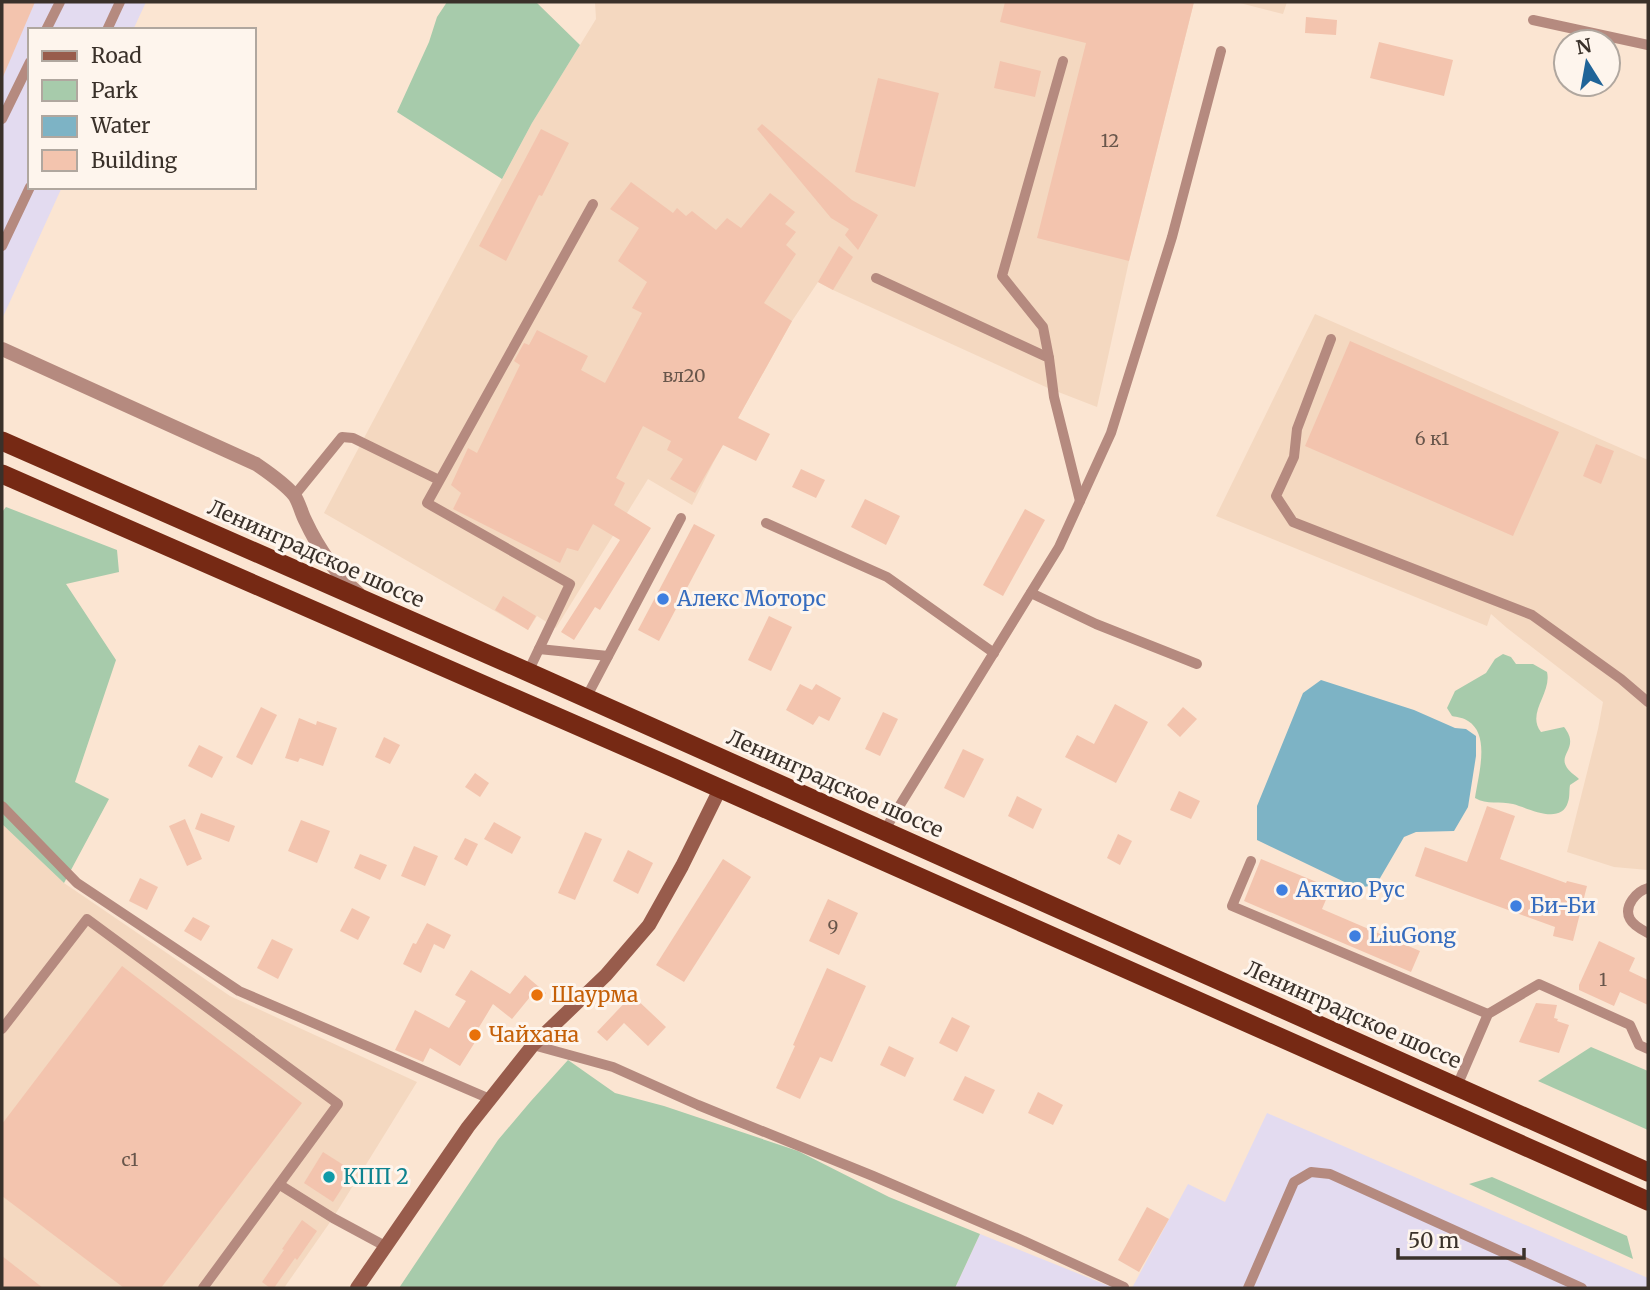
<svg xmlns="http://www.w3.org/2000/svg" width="1650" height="1290" viewBox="0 0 1650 1290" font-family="Merriweather,serif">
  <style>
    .commercial { fill: #e3dbf0 }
    .built { fill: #f4d8c0 }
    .green { fill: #a7cbab }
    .water { fill: #7db3c5 }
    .building { fill: #f3c4ae }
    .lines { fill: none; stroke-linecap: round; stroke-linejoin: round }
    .service { stroke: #b58a7f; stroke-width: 10 }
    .minor { stroke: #b58a7f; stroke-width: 14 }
    .secondary { stroke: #985c4c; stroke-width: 14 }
    .trunk { stroke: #762914; stroke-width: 19 }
    .shop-dot { fill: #3f7fe0; stroke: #fef5ed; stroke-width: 2.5 }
    .food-dot { fill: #e8710a; stroke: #fef5ed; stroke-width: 2.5 }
    .culture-dot { fill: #0f9aa8; stroke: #fef5ed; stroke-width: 2.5 }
    .labels { text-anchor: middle; stroke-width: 6; stroke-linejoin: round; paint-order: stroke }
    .number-label { font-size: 18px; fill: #68564b }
    .street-label { font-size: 21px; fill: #3a312a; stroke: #fef5ed }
    .shop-label { font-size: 21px; fill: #366cbe; stroke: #fef5ed; text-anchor: start }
    .food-label { font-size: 21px; fill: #c56008; stroke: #fef5ed; text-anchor: start }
    .culture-label { font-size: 21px; fill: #0d838f; stroke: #fef5ed; text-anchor: start }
  </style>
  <rect width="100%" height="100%" fill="#fbe5d2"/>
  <!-- commercial -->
  <g class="commercial">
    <path d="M2 2H146L133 30H30V187H62L2 319Z"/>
    <path d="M1267 1113 1648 1278V1288H1132L1188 1184 1225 1202Z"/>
    <path d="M980 1234 1114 1288H955Z"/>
  </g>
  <!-- built -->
  <g class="built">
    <path d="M595 2H1194L1129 261 1097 407 1048 388 833 290 818 282 792 321 713 463 692 505 648 479 556 628 537 616 528 630 324 513 532 123 596 19Z"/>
    <path d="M1236 2H1287L1283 14Z"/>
    <path d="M1315 314 1648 460V870L1614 867 1567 852 1598 729 1603 702 1507 628 1491 614 1487 626 1216 516Z"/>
    <path d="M2 824 64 883 230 996 417 1082 333 1218 284 1288H2Z"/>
  </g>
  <!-- green -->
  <g class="green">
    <path d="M447 2H536L580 45 532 123 502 179 397 112 429 42 437 17Z"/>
    <path d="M6 507 117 550 119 572 66 584 116 660 75 782 109 799 64 883 2 824V512Z"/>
    <path d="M1503 654 1511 657 1516 664H1533L1547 672C1552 693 1526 713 1541 732L1564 727C1580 747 1559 753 1566 766 1568 771 1575 775 1579 779L1570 785C1569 790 1570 797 1568 802 1561 826 1528 808 1513 804 1500 801 1487 805 1475 798 1478 776 1491 735 1468 721 1464 718 1457 717 1452 716L1447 708 1455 691 1486 673 1495 659Z"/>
    <path d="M1591 1047 1648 1071V1130L1538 1081Z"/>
    <path d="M568 1060 615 1093 664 1106 798 1151 889 1197 980 1234 955 1288H399L498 1140 531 1101Z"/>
    <path d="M1492 1177 1627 1236 1633 1259 1469 1184Z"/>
  </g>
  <!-- water -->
  <path class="water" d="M1321 680 1414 710 1455 728 1466 729 1476 736V756L1468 807 1454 831 1416 832 1404 837 1376 885 1357 888 1257 840V806L1303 693Z"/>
  <!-- building -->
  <g class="building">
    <path d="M2 2H35L2 79Z"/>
    <path d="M1005 2H1194L1129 261 1037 238 1086 43 1000 22Z"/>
    <path d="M1306 17 1337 20 1336 35 1305 33Z"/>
    <path d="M1379 42 1453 60 1444 96 1370 78Z"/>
    <path d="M1000 61 1041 71 1035 97 994 88Z"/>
    <path d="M878 78 939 93 915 187 855 172Z"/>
    <path d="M762 124 852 200 878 215 858 250 845 235 849 229 831 218 757 129Z"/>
    <path d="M541 129 569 143 542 196 539 195 506 261 479 246Z"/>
    <path d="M631 182 673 213 677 208 686 216 692 211 716 230 727 218 741 228 770 193 795 212 785 224 796 232 786 245 796 254 764 303 792 321 738 418 770 434 756 461 723 445 695 493 670 479 683 459 667 450 671 441 643 426 616 478 625 483 614 505 651 528 600 610 595 607 574 640 561 632 620 540 593 524 578 551 567 548 560 563 453 509 461 493 451 485 468 448 477 453 520 365 514 361 524 343 529 345 537 330 588 356 581 370 605 383 642 313 632 308 647 282 618 261 639 228 610 209Z"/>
    <path d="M839 246 853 257 833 290 818 282Z"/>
    <path d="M1350 341 1559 432 1513 536 1305 446Z"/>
    <path d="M1596 444 1614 451 1601 484 1583 476Z"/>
    <path d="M801 469 825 480 816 498 792 487Z"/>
    <path d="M865 499 900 516 886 545 851 527Z"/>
    <path d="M1025 509 1045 520 1003 596 983 585Z"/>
    <path d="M694 524 715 535 659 641 638 630Z"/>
    <path d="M503 596 536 616 528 630 495 610Z"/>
    <path d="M769 616 792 627 771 671 748 660Z"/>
    <path d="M800 684 812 690 816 684 841 698 829 721 819 716 813 725 786 710Z"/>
    <path d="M1115 704 1148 722 1116 783 1065 757 1077 735 1094 744Z"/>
    <path d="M261 707 277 715 252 765 236 757Z"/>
    <path d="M1183 707 1197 719 1180 737 1167 725Z"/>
    <path d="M883 712 898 719 880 756 865 749Z"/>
    <path d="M299 718 316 725 317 721 337 728 323 766 300 758 298 762 285 758Z"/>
    <path d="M384 737 400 745 390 764 375 757Z"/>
    <path d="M199 745 223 757 212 778 188 766Z"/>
    <path d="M963 749 984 759 964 798 944 788Z"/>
    <path d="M475 773 489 783 480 797 465 787Z"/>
    <path d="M1179 791 1200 801 1191 819 1170 810Z"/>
    <path d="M1017 796 1042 809 1033 829 1008 816Z"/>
    <path d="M1487 806 1515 816 1500 859 1566 883 1567 881 1587 886 1573 941 1553 936 1555 927 1415 876 1425 847 1467 862Z"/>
    <path d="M201 813 235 826 229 842 195 829Z"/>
    <path d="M185 819 202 859 187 866 169 826Z"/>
    <path d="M301 820 330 831 317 863 288 851Z"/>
    <path d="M494 822 521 837 512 854 484 839Z"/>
    <path d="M585 832 602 839 575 900 558 893Z"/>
    <path d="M1118 834 1132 841 1120 865 1107 858Z"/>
    <path d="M465 838 478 844 467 866 454 859Z"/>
    <path d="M414 846 438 856 425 886 401 876Z"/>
    <path d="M628 850 653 863 638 894 613 881Z"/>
    <path d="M360 854 387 865 380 880 354 868Z"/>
    <path d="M723 859 751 877 684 982 656 965Z"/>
    <path d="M1261 859 1331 888 1322 909 1420 951 1411 972 1244 901Z"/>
    <path d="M140 878 158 887 147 910 129 901Z"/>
    <path d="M828 899 858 913 839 955 809 941Z"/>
    <path d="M352 908 370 917 358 940 340 931Z"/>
    <path d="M193 917 210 926 201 941 184 931Z"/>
    <path d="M427 923 451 935 444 949 434 944 421 973 403 964 413 943 416 944Z"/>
    <path d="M272 939 293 949 278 979 257 968Z"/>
    <path d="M1599 941 1635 958 1629 971 1648 980V1005L1620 992 1614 1006 1579 990V985Z"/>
    <path d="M122 966 302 1103 161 1288H124L2 1196V1124Z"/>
    <path d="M827 968 866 986 832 1062 820 1057 800 1099 776 1088 795 1046 793 1045Z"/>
    <path d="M471 970 510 994 525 975 546 993 537 1003 530 997 512 1019 493 1004 478 1029 482 1031 460 1066 430 1048 423 1062 395 1050 415 1010 449 1028 466 1001 455 995Z"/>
    <path d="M632 995 666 1027 648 1046 624 1023 607 1041 597 1032Z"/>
    <path d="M1536 1003 1557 1005 1554 1018 1558 1019 1557 1021 1569 1025 1559 1053 1519 1042Z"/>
    <path d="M952 1017 970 1026 957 1052 939 1043Z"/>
    <path d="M889 1046 914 1058 905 1077 880 1065Z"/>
    <path d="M965 1076 995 1090 983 1114 953 1100Z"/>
    <path d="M1038 1092 1063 1105 1053 1125 1028 1113Z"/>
    <path d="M323 1152 353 1171 333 1202 304 1183Z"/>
    <path d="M1147 1207 1169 1219 1139 1272 1118 1260Z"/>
    <path d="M302 1220 317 1231 297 1260 295 1258 274 1288H270L262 1282 284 1250 282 1249Z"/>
    <path d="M2 1256 43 1288H2Z"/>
  </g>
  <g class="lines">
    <!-- service -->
    <g class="service">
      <path d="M1533 20 1648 45"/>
      <path d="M46 30 60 2"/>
      <path d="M107 30 120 2"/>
      <path d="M2 119 30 62"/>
      <path d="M2 246 30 187"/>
      <path d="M876 278 1049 358 1054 397 1080 501"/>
      <path d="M1331 339 1297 429 1294 457 1276 496 1293 522 1532 615 1621 679 1648 702"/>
      <path d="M1049 358 1043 327 1002 276 1063 61"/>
      <path d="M294 496 342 437 353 438 439 480"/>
      <path d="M766 523 887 577 994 653"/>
      <path d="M1031 593 1096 624 1197 664"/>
      <path d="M539 649 608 656"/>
      <path d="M528 672 570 584 427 503 593 204"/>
      <path d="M586 698 681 518"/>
      <path d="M2 806 77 883 239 991 490 1099"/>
      <path d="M884 831 1059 547 1111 433 1172 237 1221 51"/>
      <path d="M1251 861 1232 906 1488 1014"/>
      <path d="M1648 888C1637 891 1623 906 1630 919 1633 925 1642 930 1648 933"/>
      <path d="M2 1029 87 919 338 1104 203 1288"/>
      <path d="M533 1045 613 1067 698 1105 873 1176 1024 1241 1124 1287"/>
      <path d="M1457 1086 1488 1014 1539 984 1630 1025 1639 1045 1648 1049"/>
      <path d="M280 1185 333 1218 385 1246"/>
      <path d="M1248 1288 1294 1182 1311 1172 1330 1174 1582 1288"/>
    </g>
    <!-- minor -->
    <path class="minor" d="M2 349 256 464C269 473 284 483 294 495 299 502 301 512 305 520 318 548 336 574 359 594"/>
    <!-- secondary -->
    <path class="secondary" d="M357 1288 468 1127 533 1045 606 975 649 925 682 866 720 789"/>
    <!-- trunk -->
    <g class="trunk">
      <path d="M2 441 528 672 1648 1172"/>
      <path d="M2 474 674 768 1648 1201"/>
    </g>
  </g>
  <!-- markers -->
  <g class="shop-dot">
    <circle cx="663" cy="599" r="7"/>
    <circle cx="1282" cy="890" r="7"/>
    <circle cx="1516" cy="906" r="7"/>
    <circle cx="1355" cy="936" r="7"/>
  </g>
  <g class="food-dot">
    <circle cx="537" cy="995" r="7"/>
    <circle cx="475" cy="1035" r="7"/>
  </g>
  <circle class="culture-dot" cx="329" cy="1177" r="7"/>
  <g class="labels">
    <!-- number labels -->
    <g class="number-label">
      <text x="1110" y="147">12</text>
      <text x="684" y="382">вл20</text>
      <text x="1432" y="445">6 к1</text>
      <text x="833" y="933">9</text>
      <text x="1603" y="986">1</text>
      <text x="130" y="1166">с1</text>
    </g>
    <!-- street labels -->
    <g class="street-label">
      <text transform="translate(316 554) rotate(24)" y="7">Ленинградское шоссе</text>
      <text transform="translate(835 784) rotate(24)" y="7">Ленинградское шоссе</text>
      <text transform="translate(1353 1015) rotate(24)" y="7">Ленинградское шоссе</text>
    </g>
    <!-- shop labels -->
    <g class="shop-label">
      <text x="677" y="606">Алекс Моторс</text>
      <text x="1296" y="897">Актио Рус</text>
      <text x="1530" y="913">Би-Би</text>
      <text x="1369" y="943">LiuGong</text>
    </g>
    <!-- food labels -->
    <g class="food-label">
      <text x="551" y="1002">Шаурма</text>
      <text x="489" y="1042">Чайхана</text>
    </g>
    <!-- culture labels -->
    <g class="culture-label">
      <text x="343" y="1184">КПП 2</text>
    </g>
  </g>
  <!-- border -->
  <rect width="1650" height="1290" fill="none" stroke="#3a312a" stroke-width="7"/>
  <!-- legend -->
  <rect x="28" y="28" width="228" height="161" fill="#fef5ed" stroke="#b0a79f" stroke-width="2"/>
  <rect x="42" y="51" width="35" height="10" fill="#985c4c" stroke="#b0a79f" stroke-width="2"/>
  <text x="91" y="63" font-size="21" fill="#3a312a">Road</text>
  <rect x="42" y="80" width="35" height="21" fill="#a7cbab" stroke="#b0a79f" stroke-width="2"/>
  <text x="91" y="98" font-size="21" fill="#3a312a">Park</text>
  <rect x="42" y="116" width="35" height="21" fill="#7db3c5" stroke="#b0a79f" stroke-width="2"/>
  <text x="91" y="133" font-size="21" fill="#3a312a">Water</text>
  <rect x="42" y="150" width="35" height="21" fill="#f3c4ae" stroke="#b0a79f" stroke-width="2"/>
  <text x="91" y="168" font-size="21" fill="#3a312a">Building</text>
  <!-- north arrow -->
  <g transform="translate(1587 63) rotate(349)"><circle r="33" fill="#fef5ed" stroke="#b0a79f" stroke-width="2"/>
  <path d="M0-5L12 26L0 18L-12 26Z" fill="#206498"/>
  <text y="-10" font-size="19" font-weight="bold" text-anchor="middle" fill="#3a312a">N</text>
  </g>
  <!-- scale -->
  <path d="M1398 1248v10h126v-10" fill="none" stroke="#3a312a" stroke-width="3.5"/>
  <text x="1408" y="1248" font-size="21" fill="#3a312a" stroke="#fef5ed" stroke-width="5" paint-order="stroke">50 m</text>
</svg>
